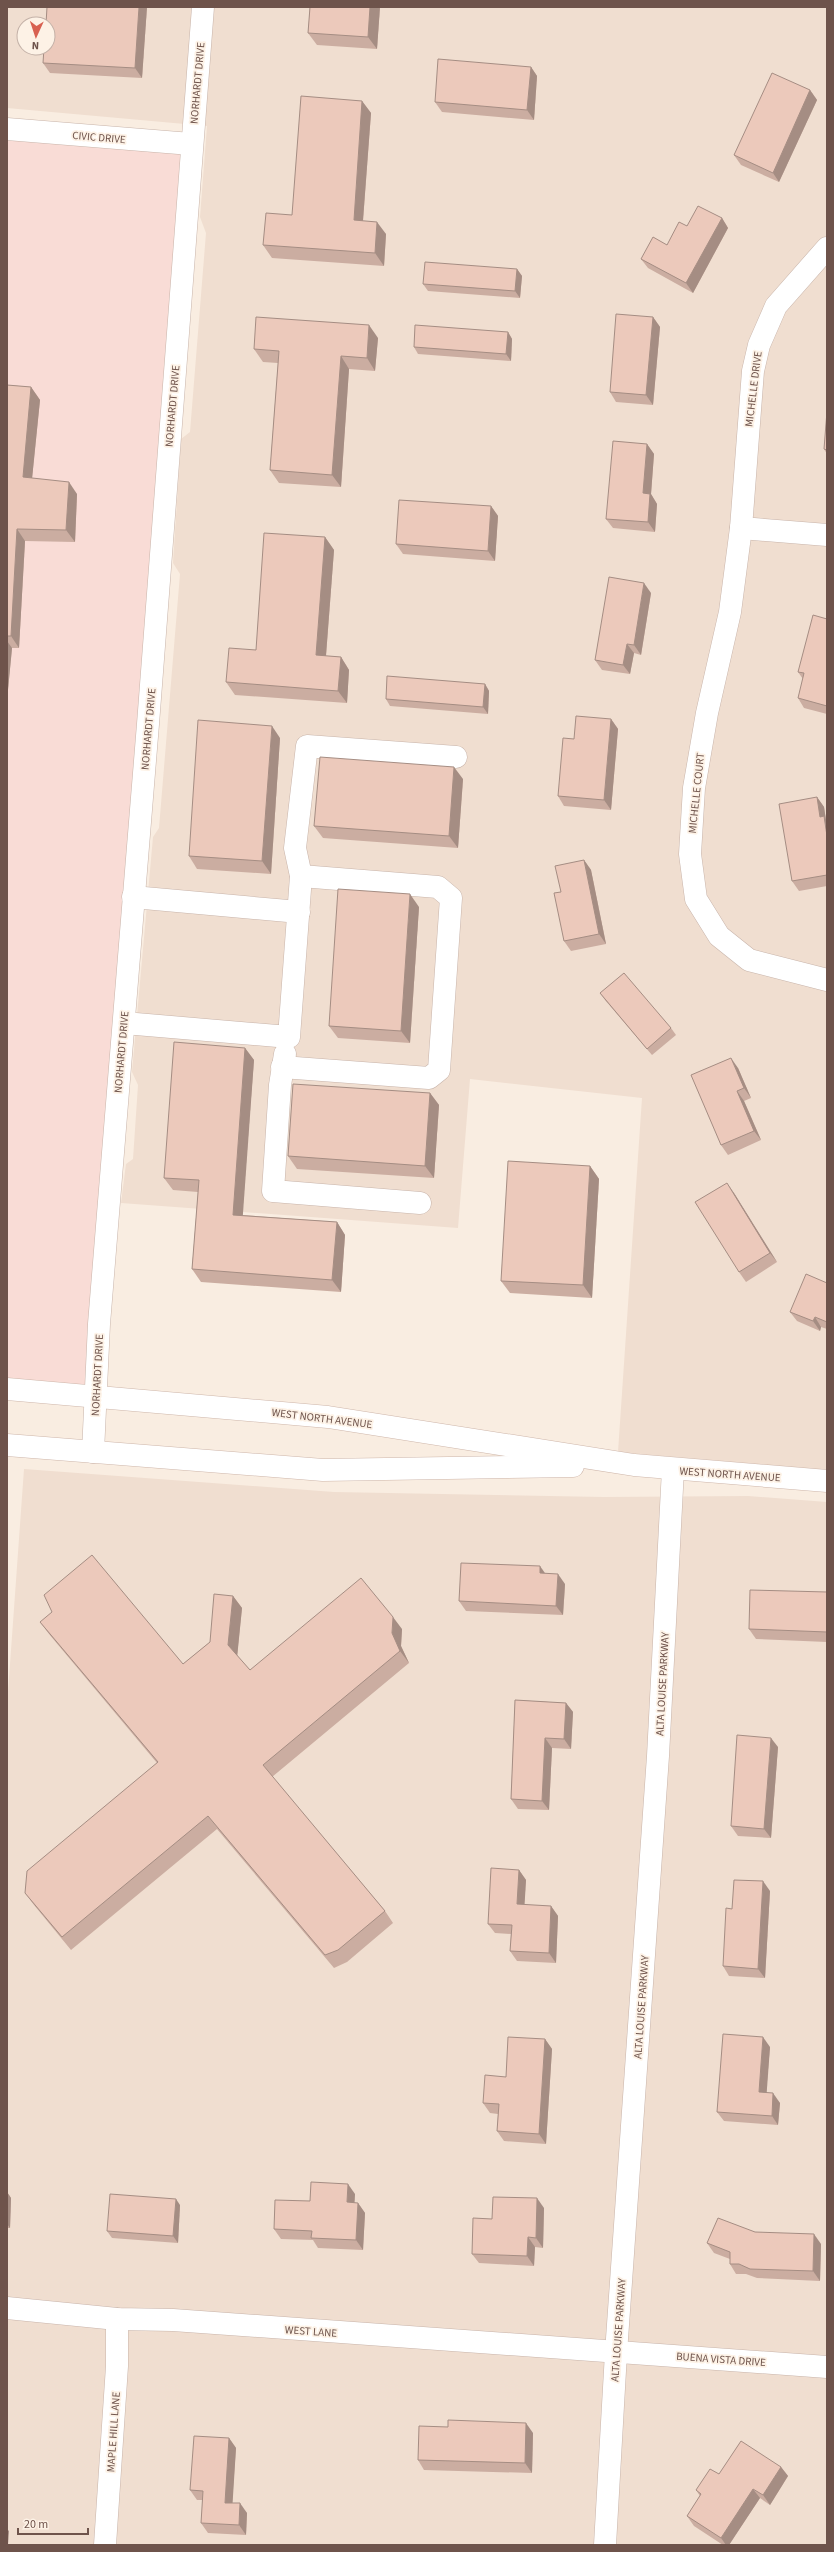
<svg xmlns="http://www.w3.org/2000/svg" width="834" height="2552" viewBox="0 0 834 2552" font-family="'Source Sans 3',sans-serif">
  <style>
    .residential { fill: #f0ded0; fill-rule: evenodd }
    .commercial { fill: #f9dcd6 }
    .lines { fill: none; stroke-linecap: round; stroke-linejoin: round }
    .minor-casing { stroke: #c8b4aa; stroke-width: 23 }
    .secondary-casing { stroke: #ceb6aa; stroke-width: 23 }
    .minor { stroke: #fff; stroke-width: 22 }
    .secondary { stroke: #fff; stroke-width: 22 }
    .wall { fill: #cbada1 }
    .shaded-wall { fill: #a58d83 }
    .building { fill: #ecc9bb; stroke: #a58d83 }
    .labels { text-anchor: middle; stroke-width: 3.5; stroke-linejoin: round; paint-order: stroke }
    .street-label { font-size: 11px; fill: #6e534b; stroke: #fdf2e6 }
  </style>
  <rect width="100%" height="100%" fill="#f9ede1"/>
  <!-- residential -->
  <g class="residential">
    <path d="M7 7H827V1470L618 1452 642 1098 470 1079 458 1228 121 1203 126 1164 133 1159 138 1085 132 1072 153 837 159 828 180 574 173 563 181 439 190 432 206 233 200 217 207 126 7 108ZM24 24H48V48H24Z"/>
    <path d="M24 1469 334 1492 604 1497 748 1496 827 1502V2545H7V1706Z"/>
  </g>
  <!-- commercial -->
  <path class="commercial" d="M7 129 191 144 95 1396 7 1389Z"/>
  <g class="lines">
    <!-- minor casing -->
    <g class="minor-casing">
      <g id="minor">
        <path d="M7 129 191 144"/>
        <path d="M827 248 776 306 759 345 753 371 741 528 730 612 707 713 694 788 690 854 696 899 719 936 749 960 827 980"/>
        <path d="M741 528 827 535"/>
        <path d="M133 897 299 912"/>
        <path d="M124 1023 289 1037 301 876 295 848 307 746 456 757"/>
        <path d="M285 1054 280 1085 273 1191 420 1203"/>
        <path d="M282 1067 429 1078 439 1070 451 898 438 887 301 876"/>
        <path d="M93 1452 99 1324 148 724 203 7"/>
        <path d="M7 2308 117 2319 173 2320 827 2367"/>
        <path d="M105 2545 117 2366V2319"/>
        <path d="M605 2545 616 2353 658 1756 673 1469"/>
      </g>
    </g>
    <!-- secondary casing -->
    <g class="secondary-casing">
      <g id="secondary">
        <path d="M7 1389 328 1417 634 1465 827 1481"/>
        <path d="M7 1445 323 1470 573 1466"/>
      </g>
    </g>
    <!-- minor -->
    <use href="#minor" class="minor"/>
    <!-- secondary -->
    <use href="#secondary" class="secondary"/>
  </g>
  <!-- wall -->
  <g class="wall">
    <path d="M147 7 142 78 50 73 43 63Z"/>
    <path d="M310 7H380L377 49 317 45 308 33Z"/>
    <path d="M531 67 537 76 534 120 442 112 435 102Z"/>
    <path d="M810 90 817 100 779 182 741 165 734 155Z"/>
    <path d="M362 101 371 113 363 221 386 234 384 266 272 258 263 245 292 215Z"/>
    <path d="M722 218 728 228 693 293 648 268 641 259 667 245 687 226Z"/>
    <path d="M517 269 522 276 520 298 428 291 423 284Z"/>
    <path d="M653 317 660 327 653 405 616 402 610 392Z"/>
    <path d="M508 332 512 339 511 361 418 354 414 347Z"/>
    <path d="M378 338 375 371 349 369 341 487 279 483 270 470 278 363 263 362 254 349Z"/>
    <path d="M7 385 31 387 40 400 32 478 77 494 75 542 25 541 19 648H12L7 700Z"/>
    <path d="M827 411V454L824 449Z"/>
    <path d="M647 444 654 454 651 494 657 504 655 532 613 528 606 519Z"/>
    <path d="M491 506 498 516 495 561 403 554 396 544Z"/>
    <path d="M325 537 334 550 326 656 341 657 349 670 347 703 235 695 226 682 256 650Z"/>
    <path d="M651 593 641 655 634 653 630 674 602 670 595 660Z"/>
    <path d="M827 619V714L804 708 798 698 803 679 798 672Z"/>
    <path d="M485 684 489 691 488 714 390 706 386 699Z"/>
    <path d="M611 719 618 729 611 810 564 806 558 796 574 739Z"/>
    <path d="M280 738 271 874 197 869 189 856Z"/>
    <path d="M463 779 458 848 323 838 314 826Z"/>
    <path d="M817 797 824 807 826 820 827 821V886L799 891 792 881Z"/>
    <path d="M584 860 591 870 606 944 571 951 564 941 561 892Z"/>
    <path d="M419 907 410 1043 338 1038 329 1026Z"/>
    <path d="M600 993 671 1028 676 1035 652 1055 605 1000Z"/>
    <path d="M245 1048 254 1060 242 1215 337 1222 345 1235 341 1292 201 1282 192 1269 198 1192 173 1190 164 1178Z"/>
    <path d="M738 1068 751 1098 744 1101 761 1140 728 1155 721 1145Z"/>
    <path d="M430 1093 439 1105 434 1178 297 1169 288 1156Z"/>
    <path d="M590 1166 599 1179 592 1298 510 1293 501 1281Z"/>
    <path d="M734 1193 777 1262 746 1282 739 1272Z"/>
    <path d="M827 1283V1329L821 1327 820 1331 797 1321 790 1312Z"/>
    <path d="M565 1584 563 1615 466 1611 459 1601Z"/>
    <path d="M827 1592V1642L756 1639 749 1629Z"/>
    <path d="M233 1596 242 1608 237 1656 250 1670 402 1629 401 1646 409 1663 272 1777 385 1911 393 1923 347 1962 334 1968 217 1829 71 1950 34 1905 25 1893 157 1763 49 1634 40 1622 183 1664 210 1642Z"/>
    <path d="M515 1700 566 1703 573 1712 571 1749 552 1748 549 1810 518 1809 511 1799Z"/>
    <path d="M778 1747 771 1838 738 1836 731 1826Z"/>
    <path d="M519 1870 526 1880 524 1905 551 1906 558 1916 556 1963 517 1961 510 1951 511 1934 495 1933 488 1924Z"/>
    <path d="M770 1891 765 1978 729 1976 723 1966Z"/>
    <path d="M545 2039 552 2049 546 2144 504 2141 497 2131 498 2114 490 2113 483 2103 506 2077Z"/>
    <path d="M770 2047 766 2093 780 2103 778 2125 724 2121 717 2112Z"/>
    <path d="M7 2192 11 2198 10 2228H7Z"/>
    <path d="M355 2194 354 2203H358L365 2213 363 2250 318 2248 313 2240 281 2239 274 2229 310 2201Z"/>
    <path d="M180 2205 178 2243 112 2238 107 2231Z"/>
    <path d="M544 2208 543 2248 535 2247 534 2266 479 2263 472 2254Z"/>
    <path d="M755 2232 821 2244 820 2281 757 2278 746 2274H736L730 2264V2259L714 2253 707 2243Z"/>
    <path d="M448 2427 533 2433 532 2473 424 2470 418 2460Z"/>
    <path d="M229 2438 236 2448 232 2503 247 2513 246 2535 208 2533 201 2523 203 2500H197L190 2490Z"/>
    <path d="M781 2467 788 2476 770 2505 760 2498 729 2545H723L694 2526 687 2516 700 2496 696 2490 719 2474Z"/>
  </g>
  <!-- shaded-wall -->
  <g class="shaded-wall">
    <path d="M139 7H147L142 78 135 68Z"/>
    <path d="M370 7H380L377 49 368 37Z"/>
    <path d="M531 67 537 76 534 120 527 110Z"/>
    <path d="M810 90 817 100 779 182 773 173Z"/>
    <path d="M362 101 371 113 362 233 354 220Z"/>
    <path d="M722 218 728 228 693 293 686 283Z"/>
    <path d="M377 222 386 234 384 266 375 253Z"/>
    <path d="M517 269 522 276 520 298 515 291Z"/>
    <path d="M653 317 660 327 653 405 646 395Z"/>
    <path d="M369 325 378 338 375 371 367 358Z"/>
    <path d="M508 332 512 339 511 361 506 354Z"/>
    <path d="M341 356 349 369 341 487 332 475Z"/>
    <path d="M31 387 40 400 31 489 23 477Z"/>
    <path d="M647 444 654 454 651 494 657 504 655 532 648 522 643 493Z"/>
    <path d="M69 482 77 494 75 542 66 530Z"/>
    <path d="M491 506 498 516 495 561 488 551Z"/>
    <path d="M17 529 25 541 19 648 11 636Z"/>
    <path d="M325 537 334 550 325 668 316 655Z"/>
    <path d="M644 583 651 593 641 655 634 645Z"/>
    <path d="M7 641 12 648 7 700Z"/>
    <path d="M627 644 634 653 630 674 623 665Z"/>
    <path d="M341 657 349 670 347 703 338 691Z"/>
    <path d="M485 684 489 691 488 714 483 707Z"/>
    <path d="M611 719 618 729 611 810 604 800Z"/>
    <path d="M272 726 280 738 271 874 262 861Z"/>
    <path d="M454 767 463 779 458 848 449 836Z"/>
    <path d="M817 797 824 807 826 820 827 821V836L820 817Z"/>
    <path d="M584 860 591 870 606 944 599 934Z"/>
    <path d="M410 894 419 907 410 1043 401 1031Z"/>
    <path d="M245 1048 254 1060 242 1227 233 1215Z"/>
    <path d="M731 1058 738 1068 751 1098 744 1088Z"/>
    <path d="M737 1091 744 1101 761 1140 754 1131Z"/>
    <path d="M430 1093 439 1105 434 1178 425 1166Z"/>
    <path d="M590 1166 599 1179 592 1298 583 1285Z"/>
    <path d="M727 1183 734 1193 777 1262 770 1253Z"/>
    <path d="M337 1222 345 1235 341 1292 332 1280Z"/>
    <path d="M815 1317 821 1327 820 1331 813 1321Z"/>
    <path d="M540 1566 547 1576 540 1573Z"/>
    <path d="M558 1574 565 1584 563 1615 556 1606Z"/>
    <path d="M233 1596 242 1608 237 1658 228 1645Z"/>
    <path d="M393 1617 402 1629 401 1646 409 1663 400 1651 392 1633Z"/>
    <path d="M566 1703 573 1712 571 1749 564 1739Z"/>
    <path d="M545 1738 552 1748 549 1810 542 1801Z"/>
    <path d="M771 1738 778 1747 771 1838 764 1829Z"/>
    <path d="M519 1870 526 1880 524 1914 517 1904Z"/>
    <path d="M763 1881 770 1891 765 1978 758 1969Z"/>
    <path d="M551 1906 558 1916 556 1963 549 1953Z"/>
    <path d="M763 2037 770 2047 766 2102 759 2092Z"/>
    <path d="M545 2039 552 2049 546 2144 539 2134Z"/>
    <path d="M773 2093 780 2103 778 2125 772 2116Z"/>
    <path d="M348 2184 355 2194 354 2212 347 2202Z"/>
    <path d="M7 2192 11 2198 10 2228 7 2224Z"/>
    <path d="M537 2198 544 2208 543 2248 536 2238Z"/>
    <path d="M176 2199 180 2205 178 2243 173 2236Z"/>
    <path d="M358 2203 365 2213 363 2250 356 2240Z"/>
    <path d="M814 2234 821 2244 820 2281 813 2271Z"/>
    <path d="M528 2237 535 2247 534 2266 527 2256Z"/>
    <path d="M526 2423 533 2433 532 2473 525 2463Z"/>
    <path d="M229 2438 236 2448 232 2512 225 2503Z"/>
    <path d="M781 2467 788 2476 770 2505 763 2495Z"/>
    <path d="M753 2489 760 2498 729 2545H726L721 2538Z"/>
    <path d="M240 2503 247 2513 246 2535 239 2525Z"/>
    <path d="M7 2529 9 2531 8 2545H7Z"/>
  </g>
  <!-- building -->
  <g class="building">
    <path d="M47 7H139L135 68 43 63 44 48H48V24H46Z"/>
    <path d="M310 7H370L368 37 308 33Z"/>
    <path d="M438 59 531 67 527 110 435 102Z"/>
    <path d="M772 73 810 90 773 173 734 155Z"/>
    <path d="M301 96 362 101 354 220 377 222 375 253 263 245 266 213 292 215Z"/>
    <path d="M698 206 722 218 686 283 641 259 653 237 667 245 679 222 687 226Z"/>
    <path d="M425 262 517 269 515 291 423 284Z"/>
    <path d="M616 314 653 317 646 395 610 392Z"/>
    <path d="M256 317 369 325 367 358 341 356 332 475 270 470 279 351 254 349Z"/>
    <path d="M415 325 508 332 506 354 414 347Z"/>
    <path d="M7 385 31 387 23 477 69 482 66 530 17 529 11 636H7Z"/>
    <path d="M827 411V450L824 449Z"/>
    <path d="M613 441 647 444 643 493 650 494 648 522 606 519Z"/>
    <path d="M399 500 491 506 488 551 396 544Z"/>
    <path d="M264 533 325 537 316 655 341 657 338 691 226 682 229 648 256 650Z"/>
    <path d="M609 577 644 583 634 645 627 644 623 665 595 660Z"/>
    <path d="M813 615 827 619V706L798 698 804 673 798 672Z"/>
    <path d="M387 676 485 684 483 707 386 699Z"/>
    <path d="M576 716 611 719 604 800 558 796 563 738 574 739Z"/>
    <path d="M198 720 272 726 262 861 189 856Z"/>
    <path d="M320 757 454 767 449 836 314 826Z"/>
    <path d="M817 797 820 817 824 816 827 836V875L792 881 779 804Z"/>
    <path d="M584 860 599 934 564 941 554 893 561 892 555 866Z"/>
    <path d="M338 889 410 894 401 1031 329 1026Z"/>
    <path d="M624 973 671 1028 647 1049 600 993Z"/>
    <path d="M174 1042 245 1048 233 1215 337 1222 332 1280 192 1269 199 1180 164 1178Z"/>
    <path d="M731 1058 744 1088 737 1091 754 1131 721 1145 691 1075Z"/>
    <path d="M293 1084 430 1093 425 1166 288 1156Z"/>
    <path d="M508 1161 590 1166 583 1285 501 1281Z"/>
    <path d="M727 1183 770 1253 739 1272 695 1202Z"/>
    <path d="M806 1274 827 1283V1322L815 1317 813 1321 790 1312Z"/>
    <path d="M92 1555 183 1664 210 1642 214 1594 233 1596 228 1645 250 1670 361 1578 393 1617 392 1633 400 1651 263 1765 385 1911 338 1950 325 1955 208 1816 62 1937 25 1893 27 1871 158 1762 40 1622 52 1612 44 1595Z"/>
    <path d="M461 1563 540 1566V1573L558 1574 556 1606 459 1601Z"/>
    <path d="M750 1590 827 1592V1632L749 1629Z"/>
    <path d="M515 1700 566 1703 564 1739 545 1738 542 1801 511 1799Z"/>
    <path d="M737 1735 771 1738 764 1829 731 1826Z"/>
    <path d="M491 1868 519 1870 517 1904 551 1906 549 1953 510 1951 512 1925 488 1924Z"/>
    <path d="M734 1880 763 1881 758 1969 723 1966 726 1908 732 1909Z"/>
    <path d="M723 2034 763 2037 759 2092 773 2093 772 2116 717 2112Z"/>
    <path d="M508 2037 545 2039 539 2134 497 2131 499 2104 483 2103 485 2075 506 2077Z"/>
    <path d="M311 2182 348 2184 347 2202 358 2203 356 2240 311 2238 312 2231 274 2229 275 2200 310 2201Z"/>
    <path d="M110 2194 176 2199 173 2236 107 2231Z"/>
    <path d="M493 2197 537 2198 536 2238 528 2237 527 2256 472 2254 473 2218 492 2219Z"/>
    <path d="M718 2218 755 2232 814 2234 813 2271 750 2269 739 2264H730V2252L707 2243Z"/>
    <path d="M448 2420 526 2423 525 2463 418 2460 419 2426 448 2427Z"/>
    <path d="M194 2436 229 2438 225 2503H240L239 2525 201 2523 203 2491 190 2490Z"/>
    <path d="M741 2441 781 2467 763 2495 753 2489 721 2538 687 2516 701 2494 696 2490 710 2469 719 2474Z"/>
  </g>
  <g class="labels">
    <!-- street labels -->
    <g class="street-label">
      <text transform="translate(197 83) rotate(-85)" y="4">NORHARDT DRIVE</text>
      <text transform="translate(99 137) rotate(5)" y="4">CIVIC DRIVE</text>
      <text transform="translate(753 389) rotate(-83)" y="4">MICHELLE DRIVE</text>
      <text transform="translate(172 406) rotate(-85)" y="4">NORHARDT DRIVE</text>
      <text transform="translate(148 729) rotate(-85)" y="4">NORHARDT DRIVE</text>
      <text transform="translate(696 793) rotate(-84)" y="4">MICHELLE COURT</text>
      <text transform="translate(121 1052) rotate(-85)" y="4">NORHARDT DRIVE</text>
      <text transform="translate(97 1375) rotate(-87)" y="4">NORHARDT DRIVE</text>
      <text transform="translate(322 1418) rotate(7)" y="4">WEST NORTH AVENUE</text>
      <text transform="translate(730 1474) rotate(4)" y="4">WEST NORTH AVENUE</text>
      <text transform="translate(662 1684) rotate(-87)" y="4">ALTA LOUISE PARKWAY</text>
      <text transform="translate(641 2007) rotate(-86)" y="4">ALTA LOUISE PARKWAY</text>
      <text transform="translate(618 2330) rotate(-86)" y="4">ALTA LOUISE PARKWAY</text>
      <text transform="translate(311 2331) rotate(4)" y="4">WEST LANE</text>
      <text transform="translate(721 2359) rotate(4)" y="4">BUENA VISTA DRIVE</text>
      <text transform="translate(113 2432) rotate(-86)" y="4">MAPLE HILL LANE</text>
    </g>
  </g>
  <!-- border -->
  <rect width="834" height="2552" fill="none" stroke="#6e534b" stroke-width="16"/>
  <!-- north arrow -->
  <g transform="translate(36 36) rotate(183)"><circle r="19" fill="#fdf2e6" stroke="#c4b2a8"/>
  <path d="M0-3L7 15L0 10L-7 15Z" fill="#d86151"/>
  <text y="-6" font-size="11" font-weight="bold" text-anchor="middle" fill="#6e534b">N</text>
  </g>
  <!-- scale -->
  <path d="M18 2528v6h70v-6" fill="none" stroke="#6e534b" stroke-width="2"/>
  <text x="24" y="2528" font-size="12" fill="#6e534b" stroke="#fdf2e6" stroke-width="3" paint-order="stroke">20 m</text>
</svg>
